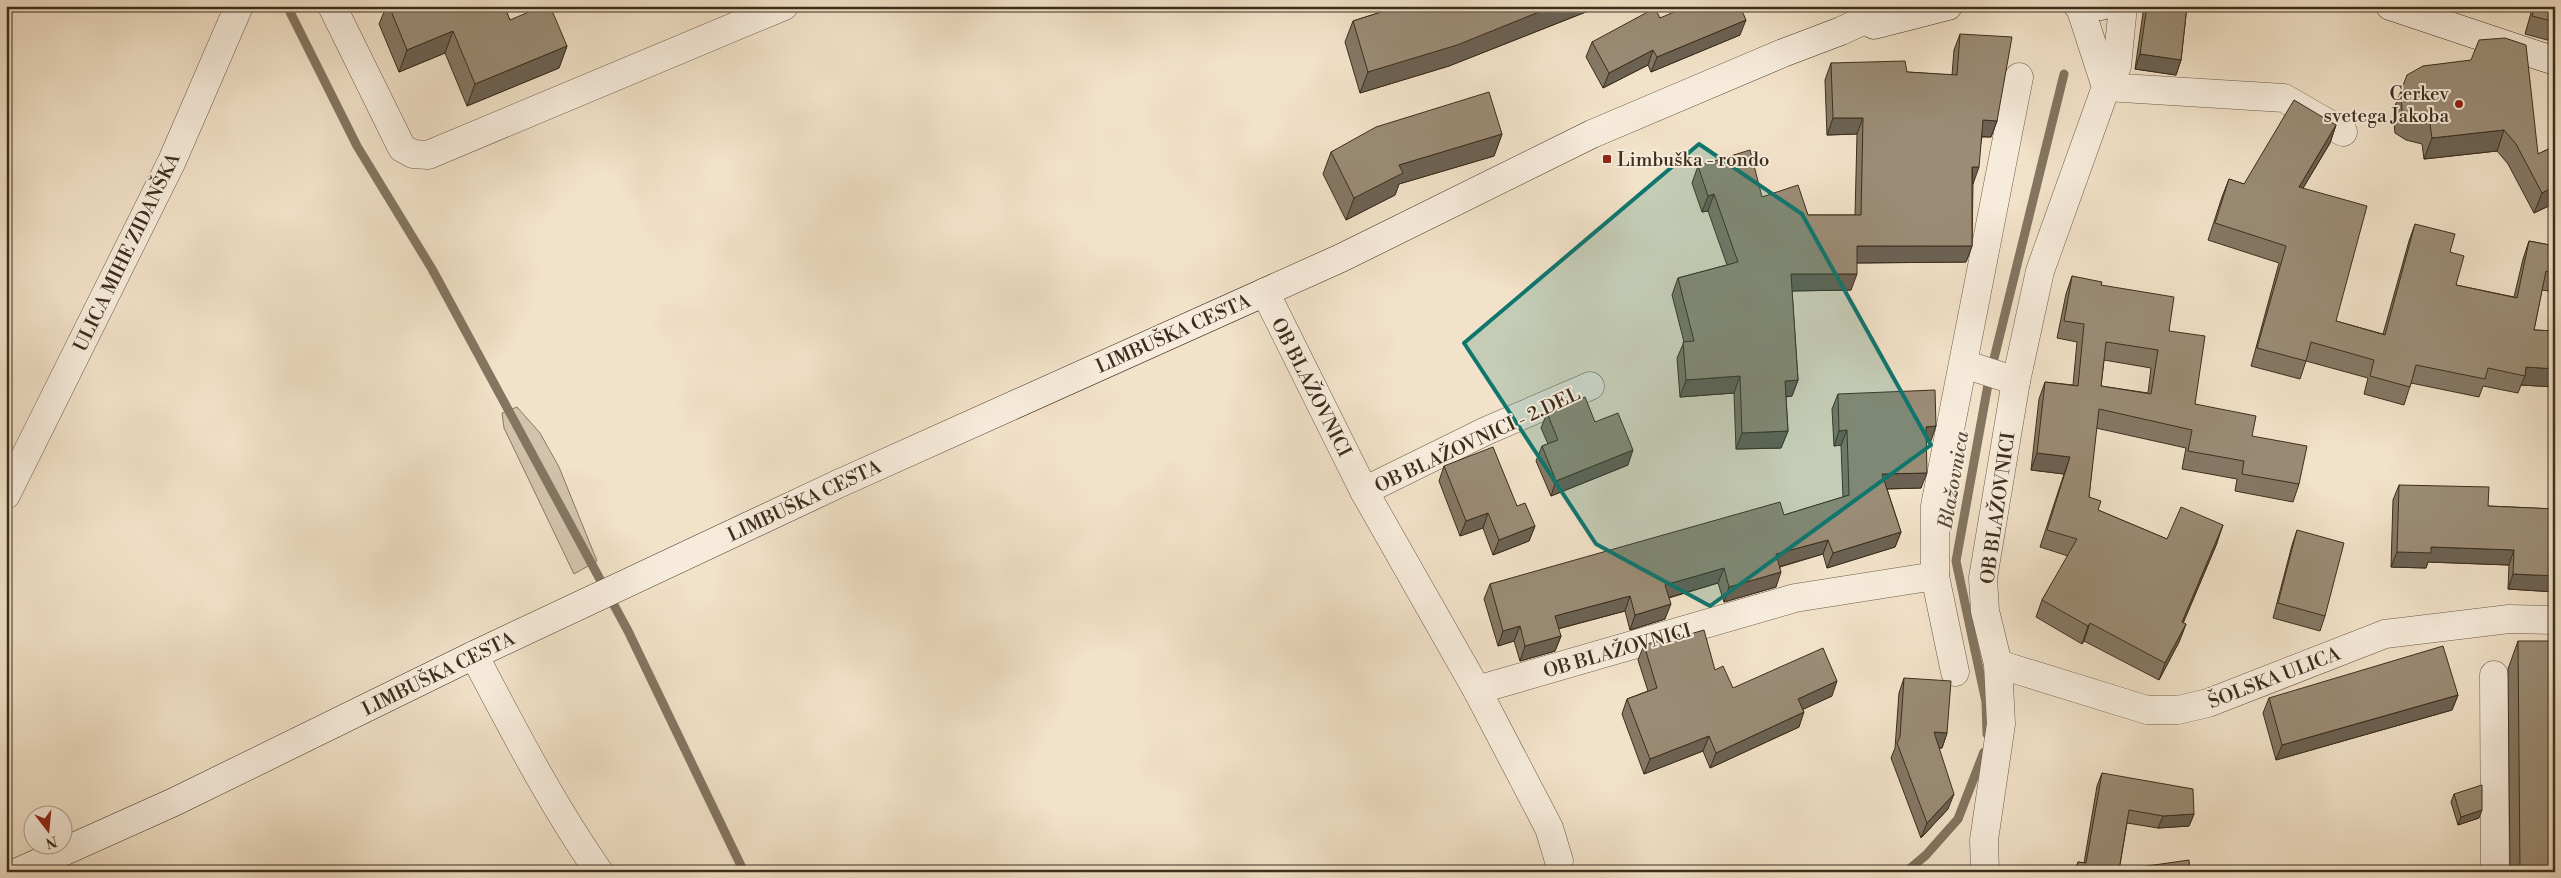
<svg xmlns="http://www.w3.org/2000/svg" width="2561" height="878" viewBox="0 0 2561 878" font-family="'Libre Bodoni',serif">
  <style>
    .green { fill: #d3c3ac; stroke: #887864 }
    .lines { fill: none; stroke-linecap: round; stroke-linejoin: round }
    .stream { stroke: #847561; stroke-width: 9 }
    .minor-casing { stroke: #6a5b48; stroke-width: 29 }
    .secondary-casing { stroke: #3c2e1d; stroke-width: 29 }
    .minor { stroke: #f7ecdc; stroke-width: 28 }
    .secondary { stroke: #f7ecdc; stroke-width: 28 }
    .wall { fill: #857865; stroke: #3c2e1d; fill-rule: evenodd }
    .shaded-wall { fill: #6c6253; stroke: #3c2e1d }
    .building { fill: #9b8c76; stroke: #3c2e1d; fill-rule: evenodd }
    .marked { fill: #0f766e; fill-opacity: 0.2; stroke: #0f766e; stroke-width: 4; stroke-linejoin: round }
    .poi-dot { fill: #8f2418; stroke: #f7ecdc; stroke-width: 2 }
    .labels { text-anchor: middle; stroke-width: 4; stroke-linejoin: round; paint-order: stroke }
    .poi-label { font-size: 19px; fill: #3c2e1d; stroke: #f7ecdc; text-anchor: end }
    .street-label { font-size: 19px; fill: #3c2e1d; stroke: #f7ecdc }
    .water-label { font-size: 20px; font-style: italic; fill: #5a4c3a; stroke: #f7ecdc }
  </style>
  <rect width="100%" height="100%" fill="#f2e2c9"/>
  <filter id="stains"><feTurbulence type="fractalNoise" baseFrequency=".004" numOctaves="4"/><feColorMatrix values="0 0 0 0 .2 0 0 0 0 .09 0 0 0 0 .02 0 0 0 .5 -.17"/></filter>
  <radialGradient id="worn" r=".72"><stop offset=".6" stop-color="#630" stop-opacity="0"/><stop offset="1" stop-color="#630" stop-opacity=".3"/></radialGradient>
  <!-- green -->
  <path class="green" d="M517 407 540 433 559 467 597 561 574 574 504 428 502 413Z"/>
  <g class="lines">
    <!-- stream -->
    <g class="stream">
      <path d="M287 6 357 146 432 269 628 631 744 872"/>
      <path d="M1987 734 1986 702 1956 561 1989 379 2064 74"/>
      <path d="M1906 872 1926 855 1958 819 1984 752"/>
    </g>
    <!-- minor casing -->
    <g class="minor-casing">
      <g id="minor">
        <path d="M332 6 402 148 413 154 428 155 784 6"/>
        <path d="M2123 6 2117 66 2106 87 2284 98 2343 132"/>
        <path d="M1265 292 1364 491 1477 690 1549 828 1559 861"/>
        <path d="M1964 364 2016 381"/>
        <path d="M1364 491 1486 431 1590 386"/>
        <path d="M6 495 172 161 239 6"/>
        <path d="M474 655C513 729 551 803 599 872"/>
        <path d="M1998 664 2147 710H2178L2208 703 2385 634 2509 619 2555 620"/>
        <path d="M1955 672 1935 576V506L2019 77"/>
        <path d="M2494 675 2495 872"/>
        <path d="M1477 690 1795 598 1935 576"/>
        <path d="M1985 872 1984 840 2001 724 1998 664 1985 611 1983 578 2016 381 2040 271 2106 87 2080 7"/>
      </g>
    </g>
    <!-- secondary casing -->
    <g class="secondary-casing">
      <g id="secondary">
        <path d="M2078 6H2101"/>
        <path d="M2390 6 2555 61"/>
        <path d="M1874 25 1948 6"/>
        <path d="M18 872 174 802 474 655 838 484 1341 258 1592 134 1783 53 1841 31 1894 6"/>
      </g>
    </g>
    <!-- minor -->
    <use href="#minor" class="minor"/>
    <!-- secondary -->
    <use href="#secondary" class="secondary"/>
  </g>
  <!-- wall -->
  <g class="wall">
    <path d="M383 6H504L510 20 567 46 559 68 467 106 445 53 399 72 379 24 384 12 383 8Z"/>
    <path d="M1400 6H1601L1449 66 1360 93 1345 42 1353 21Z"/>
    <path d="M2144 6H2187L2181 60 2176 75 2135 69Z"/>
    <path d="M2533 6H2555V42L2525 34Z"/>
    <path d="M1660 18 1740 35 1651 72 1648 65 1603 88 1586 57 1592 42Z"/>
    <path d="M1960 34 1997 121 1991 137H1982L1973 184 1972 246 1966 262 1857 263 1851 290 1792 291 1798 380 1792 396 1786 397 1788 431 1781 448 1736 449 1734 393 1680 397 1677 358 1684 342 1672 295 1678 278 1727 265 1708 211 1702 212 1692 183 1698 166 1762 197 1808 215H1855L1857 134 1827 135 1825 80 1831 63 1907 72 1952 75 1954 50Z"/>
    <path d="M2423 66 2538 154 2555 146V203L2534 213 2508 164 2497 151 2424 159 2422 144 2406 140 2395 133 2393 111 2401 91Z"/>
    <path d="M2336 125 2330 143 2303 188 2336 321 2383 334 2409 241 2415 224 2450 252 2456 285 2514 297 2523 259 2529 241 2555 246V292L2542 290 2534 330 2555 331V387L2521 385 2518 393 2483 386 2479 397 2411 383 2404 405 2364 394 2368 378 2306 361 2300 379 2251 366 2279 263 2208 240 2222 197 2229 179 2244 184Z"/>
    <path d="M1502 134 1494 156 1399 184 1395 195 1346 220 1323 174 1331 152Z"/>
    <path d="M2072 276 2101 285 2169 331 2195 404 2252 436 2299 484 2293 502 2235 491 2237 479 2182 469 2186 448 2096 428 2089 497 2098 510 2167 539 2217 543 2183 623 2186 624 2179 642 2159 680 2084 641 2082 644 2036 617 2042 600 2068 556 2040 547 2064 474 2031 470 2039 399 2045 382 2073 385 2077 342 2057 338 2066 294ZM2104 360 2151 368 2148 393 2101 386Z"/>
    <path d="M1838 394 1931 441 1926 442 1921 488 1887 489 1901 532 1895 547 1827 568 1823 554 1780 567 1776 587 1724 602 1718 583 1669 598 1665 619 1630 630 1625 611 1558 629 1561 636 1555 651 1520 661 1514 641 1498 646 1484 599 1490 584 1784 515 1843 497 1841 445 1834 446 1832 409Z"/>
    <path d="M1547 413 1595 422 1628 465 1551 496 1536 461 1542 446 1548 444 1541 428Z"/>
    <path d="M1444 466 1517 506 1535 526 1529 541 1493 555 1483 528 1460 536 1439 481Z"/>
    <path d="M2399 485 2488 506 2555 509V592L2508 589 2509 565 2428 562 2426 568 2391 567 2393 500Z"/>
    <path d="M2297 530 2325 616 2320 631 2273 618 2292 545Z"/>
    <path d="M1680 637 1733 688 1832 696 1803 709 1799 727 1710 768 1703 751 1644 774 1622 714 1627 699 1648 691 1638 660 1644 645Z"/>
    <path d="M2518 641 2555 872H2510L2508 669Z"/>
    <path d="M1904 678 1947 733 1942 748H1939L1948 809 1921 838 1891 758 1895 748 1899 693Z"/>
    <path d="M2458 695 2452 710 2276 760 2263 713 2269 698Z"/>
    <path d="M2102 773 2194 814 2189 826 2158 828 2127 823 2119 870 2190 872H2074L2078 862 2084 863 2097 786Z"/>
    <path d="M2454 794 2479 818 2458 825 2451 802Z"/>
  </g>
  <!-- shaded-wall -->
  <g class="shaded-wall">
    <path d="M1554 6H1601L1449 66 1360 93 1368 72Z"/>
    <path d="M1746 20 1740 35 1651 72 1657 57Z"/>
    <path d="M453 31 445 53 399 72 407 50Z"/>
    <path d="M567 46 559 68 467 106 475 84Z"/>
    <path d="M1653 50 1648 65 1603 88 1609 73Z"/>
    <path d="M2140 54 2181 60 2176 75 2135 69Z"/>
    <path d="M1833 118H1863L1857 134 1827 135Z"/>
    <path d="M1983 120 1997 121 1991 137 1977 136Z"/>
    <path d="M2336 125 2330 143 2293 205 2299 187Z"/>
    <path d="M2504 130 2497 151 2424 159 2432 138Z"/>
    <path d="M1502 134 1494 156 1399 184 1395 195 1346 220 1354 198 1399 165Z"/>
    <path d="M1972 167H1979L1973 184Z"/>
    <path d="M2555 186V203L2534 213 2542 193Z"/>
    <path d="M1714 194 1708 211 1702 212 1708 196Z"/>
    <path d="M1857 246H1972L1966 262 1851 263Z"/>
    <path d="M1791 274H1857L1851 290 1785 291Z"/>
    <path d="M2526 367 2555 369V387L2521 385 2525 376Z"/>
    <path d="M1740 376 1734 393 1680 397 1686 380Z"/>
    <path d="M1798 380 1792 396 1779 397 1785 381Z"/>
    <path d="M1936 426 1931 441 1920 442 1926 427Z"/>
    <path d="M1847 430 1841 445 1834 446 1839 431Z"/>
    <path d="M1788 431 1781 448 1736 449 1742 433Z"/>
    <path d="M1633 450 1628 465 1551 496 1556 481Z"/>
    <path d="M2037 453 2070 457 2064 474 2031 470Z"/>
    <path d="M1927 473 1921 488 1877 489 1882 474Z"/>
    <path d="M1488 513 1483 528 1460 536 1466 521Z"/>
    <path d="M2223 525 2217 543 2176 640 2182 622Z"/>
    <path d="M1535 526 1529 541 1493 555 1499 540Z"/>
    <path d="M1901 532 1895 547 1827 568 1833 553Z"/>
    <path d="M1828 540 1823 554 1771 569 1776 554Z"/>
    <path d="M2431 547 2514 550 2509 565 2428 562 2426 568 2391 567 2397 552Z"/>
    <path d="M1724 568 1718 583 1660 600 1665 585Z"/>
    <path d="M1781 572 1776 587 1724 602 1729 587Z"/>
    <path d="M2513 574 2555 576V592L2508 589Z"/>
    <path d="M1630 596 1625 611 1549 631 1555 616Z"/>
    <path d="M1671 604 1665 619 1630 630 1635 615Z"/>
    <path d="M2090 623 2084 641 2082 644 2088 626Z"/>
    <path d="M2186 624 2179 642 2159 680 2165 663Z"/>
    <path d="M1520 626 1514 641 1498 646 1503 631Z"/>
    <path d="M1561 636 1555 651 1520 661 1525 646Z"/>
    <path d="M1837 681 1832 696 1793 714 1798 699Z"/>
    <path d="M2458 695 2452 710 2276 760 2282 745Z"/>
    <path d="M1804 712 1799 727 1710 768 1716 753Z"/>
    <path d="M1934 732 1947 733 1942 748 1928 747Z"/>
    <path d="M1709 736 1703 751 1644 774 1650 759Z"/>
    <path d="M1954 794 1948 809 1921 838 1927 823Z"/>
    <path d="M2482 810 2479 818 2458 825 2461 817Z"/>
    <path d="M2194 814 2189 826 2158 828 2163 816Z"/>
  </g>
  <!-- building -->
  <g class="building">
    <path d="M389 6H504L510 20 543 6H550L567 46 475 84 453 31 407 50Z"/>
    <path d="M1400 6H1554L1457 45 1368 72 1353 21Z"/>
    <path d="M1688 6H1740L1746 20 1657 57 1653 50 1609 73 1592 42 1655 8 1660 18Z"/>
    <path d="M2147 6H2187L2181 60 2140 54Z"/>
    <path d="M2535 6H2555V22L2532 16Z"/>
    <path d="M1960 34 2012 37 1997 121 1983 120 1979 167H1972V246H1857V274H1791L1798 380 1785 381 1788 431 1742 433 1740 376 1686 380 1683 342 1694 341 1678 278 1738 262 1714 194 1708 196 1698 166 1750 150 1762 197 1798 185 1808 215H1861L1863 118H1833L1831 63 1905 61 1907 72 1957 75Z"/>
    <path d="M2505 38 2526 45 2538 154 2555 146V186L2542 193 2516 144 2504 130 2432 138 2430 124 2414 119 2402 113 2401 91 2407 75 2423 66 2471 60 2479 40Z"/>
    <path d="M1489 92 1502 134 1399 165 1403 173 1354 198 1331 152 1376 127Z"/>
    <path d="M2294 100 2336 125 2299 187 2367 206 2336 321 2385 335 2415 224 2455 234 2450 252 2464 256 2456 285 2517 298 2529 241 2555 246V273L2546 271 2534 330 2555 331V369L2526 367 2525 376 2488 368 2485 379 2416 365 2410 387 2370 376 2374 360 2311 342 2306 361 2257 348 2286 246 2215 223 2229 179 2244 184Z"/>
    <path d="M2072 276 2102 282 2101 285 2174 297 2169 331 2205 336 2195 404 2256 416 2252 436 2307 446 2299 484 2242 474 2244 461 2188 451 2192 430 2099 409 2089 497 2101 501 2098 510 2167 539 2181 507 2223 525 2182 622 2186 624 2165 663 2090 623 2088 626 2042 600 2077 539 2047 530 2070 457 2037 453 2045 382 2078 386 2084 324 2064 321ZM2106 342 2158 350 2151 394 2101 386Z"/>
    <path d="M1935 390 1936 426 1926 427 1927 473 1882 474 1901 532 1833 553 1828 540 1776 554 1781 572 1729 587 1724 568 1665 585 1671 604 1635 615 1630 596 1555 616 1561 636 1525 646 1520 626 1503 631 1490 584 1780 502 1784 515 1849 495 1847 430 1839 431 1838 394Z"/>
    <path d="M1585 397 1595 422 1618 413 1633 450 1556 481 1542 446 1558 440 1547 413Z"/>
    <path d="M1493 447 1517 506 1525 503 1535 526 1499 540 1488 513 1466 521 1444 466Z"/>
    <path d="M2399 485 2489 487 2488 506 2555 509V576L2513 574 2514 550 2431 547V553L2397 552Z"/>
    <path d="M2297 530 2344 543 2325 616 2278 603Z"/>
    <path d="M1704 630 1715 670 1723 666 1733 688 1823 648 1837 681 1798 699 1804 712 1716 753 1709 736 1650 759 1627 699 1657 688 1644 645 1679 634 1680 637Z"/>
    <path d="M2518 641H2555V872H2520Z"/>
    <path d="M2443 646 2458 695 2282 745 2269 698Z"/>
    <path d="M1904 678 1951 681 1947 733 1934 732 1954 794 1927 823 1897 743 1900 737Z"/>
    <path d="M2102 773 2193 789 2194 814 2163 816 2129 810 2119 870 2189 860 2190 872H2076L2078 862 2086 863Z"/>
    <path d="M2482 785V810L2461 817 2454 794Z"/>
  </g>
  <!-- marked area -->
  <path class="marked" d="M1699 144 1802 214 1931 445 1710 606 1596 544 1464 343Z"/>
  <!-- markers -->
  <g class="poi-dot">
    <circle cx="2459" cy="104" r="5"/>
    <rect x="1602" y="154" width="10" height="10" rx="2.5"/>
  </g>
  <g class="labels">
    <!-- poi labels -->
    <g class="poi-label">
      <text x="2449" y="100">Cerkev<tspan x="2449" dy="22">svetega Jakoba</tspan></text>
      <text x="1617" y="166" text-anchor="start">Limbuška - rondo</text>
    </g>
    <!-- street labels -->
    <g class="street-label">
      <text transform="translate(126 252) rotate(-64)" y="7">ULICA MIHE ZIDANŠKA</text>
      <text transform="translate(1173 333) rotate(-24)" y="7">LIMBUŠKA CESTA</text>
      <text transform="translate(1312 387) rotate(63)" y="7">OB BLAŽOVNICI</text>
      <text transform="translate(1477 439) rotate(-25)" y="7">OB BLAŽOVNICI - 2.DEL</text>
      <text transform="translate(804 500) rotate(-25)" y="7">LIMBUŠKA CESTA</text>
      <text transform="translate(1997 508) rotate(-82)" y="7">OB BLAŽOVNICI</text>
      <text transform="translate(1617 650) rotate(-16)" y="7">OB BLAŽOVNICI</text>
      <text transform="translate(438 673) rotate(-26)" y="7">LIMBUŠKA CESTA</text>
      <text transform="translate(2274 677) rotate(-21)" y="7">ŠOLSKA ULICA</text>
    </g>
    <!-- water labels -->
    <g class="water-label">
      <text transform="translate(1953 480) rotate(-80)" y="7">Blažovnica</text>
    </g>
  </g>
  <!-- margin -->
  <rect width="2561" height="878" fill="none" stroke="#f2e2c9" stroke-width="25"/>
  <rect x="8" y="8" width="2546" height="863" fill="none" stroke="#3c2e1d" stroke-width="2.5"/>
  <rect x="12" y="12" width="2536" height="853" fill="none" stroke="#3c2e1d"/>
  <!-- north arrow -->
  <g transform="translate(48 830) rotate(164)"><circle r="24" fill="#f7ecdc" stroke="#aca090"/>
  <path d="M0-4L9 19L0 12L-9 19Z" fill="#8f2418"/>
  <text y="-8" font-size="14" font-weight="bold" text-anchor="middle" fill="#3c2e1d">N</text>
  </g>
  <rect width="100%" height="100%" filter="url(#stains)"/>
  <rect width="100%" height="100%" fill="url(#worn)"/>
</svg>
